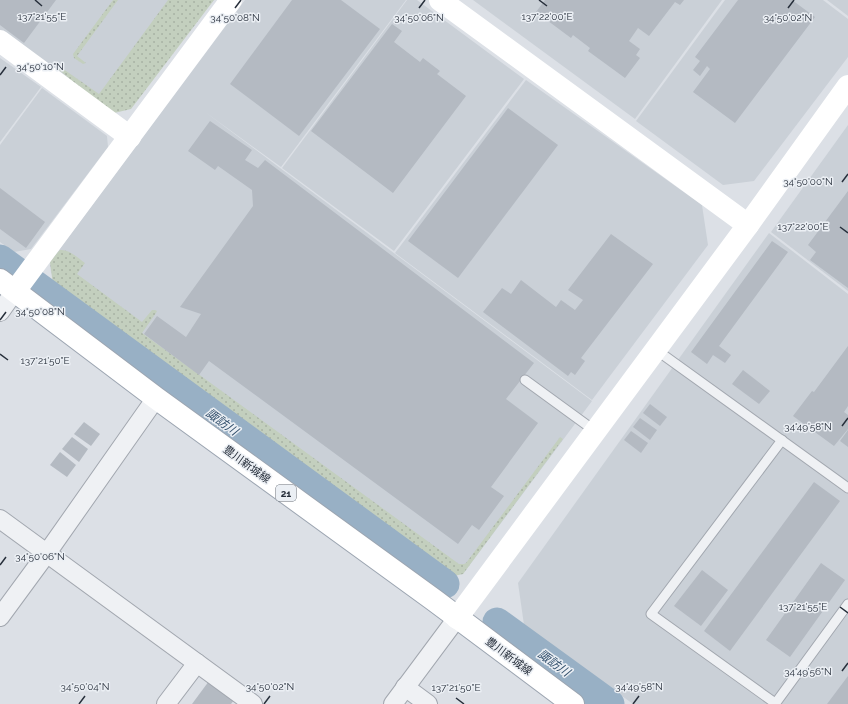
<svg xmlns="http://www.w3.org/2000/svg" width="848" height="704" viewBox="0 0 848 704" font-family="Raleway,'Noto Sans JP',sans-serif">
  <style>
    .built { fill: #cad0d7 }
    .grass { fill: url(#grass-dots) }
    .lines { fill: none; stroke-linecap: round; stroke-linejoin: round }
    .river { stroke: #98b0c5; stroke-width: 29 }
    .building { fill: #b4bac2 }
    .lane-casing { stroke: #a2a7af; stroke-width: 11 }
    .street-casing { stroke: #a2a7af; stroke-width: 20 }
    .primary-casing { stroke: #9ca5b1; stroke-width: 24 }
    .lane { stroke: #eff1f4; stroke-width: 9 }
    .street { stroke: #eff1f4; stroke-width: 18 }
    .secondary { stroke: #fff; stroke-width: 22 }
    .primary { stroke: #fff; stroke-width: 22 }
    .ticks { fill: none; stroke: #272f3b; stroke-width: 1.5 }
    .labels { text-anchor: middle; stroke-width: 3; stroke-linejoin: round; paint-order: stroke }
    .shield { fill: #ebeff4; stroke: #626972; stroke-width: 1 }
    .shield-label { font-size: 10px; font-weight: bold; fill: #272f3b }
    .street-label { font-size: 11px; fill: #272f3b; stroke: #ebeff4 }
    .water-label { font-size: 12px; font-style: italic; fill: #33506d; stroke: #ebeff4 }
    .ticks-label { font-size: 10px; text-anchor: middle; fill: #272f3b; stroke: #ebeff4; stroke-width: 3; stroke-linejoin: round; paint-order: stroke }
  </style>
  <defs>
    <pattern id="grass-dots" width="8" height="8" patternUnits="userSpaceOnUse"><rect width="8" height="8" fill="#c3cfbe"/><path d="M2 2h.1M6 6h.1" fill="none" stroke="#a8b2a4" stroke-width="1.8" stroke-linecap="round"/></pattern>
  </defs>
  <rect width="100%" height="100%" fill="#dce0e6"/>
  <!-- built -->
  <g class="built">
    <path d="M0 0H214L110 114 0 32Z"/>
    <path d="M245 0H406L281 167 205 112 592 401 463 574 51 273 50 262Z"/>
    <path d="M407 0H417L524 79 394 251 282 168Z"/>
    <path d="M473 0H722L635 119Z"/>
    <path d="M725 0H823L848 19V57L754 181 723 185 636 121Z"/>
    <path d="M827 0H848V16Z"/>
    <path d="M0 58 41 87 0 142Z"/>
    <path d="M526 80 702 205 708 245 592 400 395 253Z"/>
    <path d="M42 88 107 136 108 147 31 249 14 252 0 242V145Z"/>
    <path d="M848 125V291L771 232Z"/>
    <path d="M769 233 848 294V704H633L524 625 518 583Z"/>
  </g>
  <!-- grass -->
  <g class="grass">
    <path d="M113 0H118L77 56 86 63 83 64 74 58 73 54Z"/>
    <path d="M168 0H214L131 109 110 114 57 68V67L59 66 99 94Z"/>
    <path d="M60 250C69 249 78 258 85 263L77 274 142 322 152 310H155L157 311 156 313 142 333 459 564H464L466 563 560 437 563 439 463 574 445 578 54 293 50 262 57 253Z"/>
  </g>
  <g class="lines">
    <!-- river -->
    <g class="river">
      <path d="M0 259 445 584"/>
      <path d="M497 622 610 704"/>
    </g>
  </g>
  <!-- building -->
  <g class="building">
    <path d="M0 0H56L24 43 0 25Z"/>
    <path d="M292 0H341L380 29 299 136 230 84Z"/>
    <path d="M545 0H684L680 5 675 2 649 36 638 28 629 41 640 49 636 55 640 58 625 78 588 51 590 48 573 35 571 38 536 12Z"/>
    <path d="M738 0H792L815 17 735 123 693 92 710 69 707 66 700 76 693 70 700 61 695 57Z"/>
    <path d="M392 24 402 31 394 42 420 62 423 58 440 71 437 74 466 96 393 193 311 131Z"/>
    <path d="M508 108 558 145 458 278 408 241Z"/>
    <path d="M210 121 252 150 245 160 258 168 265 160 534 363 506 399 538 423 491 487 504 496 479 530 472 525 458 544 209 361 199 375 144 334 157 316 186 337 201 314 180 307 253 206 252 190 218 166 215 170 188 151Z"/>
    <path d="M0 188 45 222 26 248 0 229Z"/>
    <path d="M848 191V288L810 260 816 252 808 245Z"/>
    <path d="M611 234 653 264 581 358 585 361 575 375 571 372 568 376 483 312 502 288 511 294 521 280 556 307 561 300 575 310 583 300 568 290Z"/>
    <path d="M772 241 788 252 719 346 731 355 725 363 713 355 707 364 691 352Z"/>
    <path d="M848 346V406L844 412 848 415V429L834 446 793 416 812 391 814 392Z"/>
    <path d="M743 370 770 391 759 404 732 384Z"/>
    <path d="M650 404 667 417 660 426 643 413Z"/>
    <path d="M640 418 657 430 650 440 633 427Z"/>
    <path d="M84 422 100 434 91 446 74 434Z"/>
    <path d="M848 430V447L840 441Z"/>
    <path d="M631 431 648 443 641 453 624 440Z"/>
    <path d="M72 437 88 449 79 462 62 449Z"/>
    <path d="M60 452 76 465 67 477 50 465Z"/>
    <path d="M814 482 840 501 730 651 704 631Z"/>
    <path d="M821 563 845 580 790 657 766 640Z"/>
    <path d="M702 570 728 590 701 626 674 606Z"/>
    <path d="M848 676V704H827Z"/>
    <path d="M209 681 234 700 231 704H192Z"/>
  </g>
  <g class="lines">
    <!-- lane casing -->
    <g class="lane-casing">
      <g id="lane">
        <path d="M655 349 848 488"/>
        <path d="M525 380 595 431"/>
        <path d="M775 703 651 614 782 440"/>
        <path d="M775 704 848 604"/>
      </g>
    </g>
    <!-- street casing -->
    <g class="street-casing">
      <g id="street">
        <path d="M0 312 15 291"/>
        <path d="M0 519 253 704"/>
        <path d="M0 617 47 553 156 398"/>
        <path d="M405 687 428 704"/>
        <path d="M166 704 197 663"/>
        <path d="M393 704 457 618"/>
      </g>
    </g>
    <!-- primary casing -->
    <g class="primary-casing">
      <path id="primary" d="M0 280 156 398 434 600 573 704"/>
    </g>
    <!-- lane -->
    <use href="#lane" class="lane"/>
    <!-- street -->
    <use href="#street" class="street"/>
    <!-- secondary -->
    <g class="secondary">
      <path d="M440 0 748 225"/>
      <path d="M0 41 130 137"/>
      <path d="M15 291 231 0"/>
      <path d="M457 618 748 225 848 86"/>
    </g>
    <!-- primary -->
    <use href="#primary" class="primary"/>
  </g>
  <!-- ticks -->
  <path class="ticks" d="M35 0 42 6M539 0 547 6M235 8 241 0M419 8 425 0M788 8 794 0M0 75 6 67M842 182 848 174M840 227 848 233M0 320 6 312M0 354 8 360M842 426 848 418M0 565 6 557M840 607 848 613M842 671 848 663M456 698 464 704M79 704 85 696M264 704 270 696M633 704 639 696"/>
  <g class="labels">
    <!-- shield labels -->
    <rect class="shield" x="276" y="485" width="20" height="16" rx="3"/>
    <g class="shield-label">
      <text x="286" y="497">21</text>
    </g>
    <!-- street labels -->
    <g class="street-label">
      <text transform="translate(247 464) rotate(36)" y="4">豊川新城線</text>
      <text transform="translate(509 656) rotate(37)" y="4">豊川新城線</text>
    </g>
    <!-- water labels -->
    <g class="water-label">
      <text transform="translate(222 422) rotate(36)" y="4">諏訪川</text>
      <text transform="translate(554 663) rotate(36)" y="4">諏訪川</text>
    </g>
  </g>
  <g class="ticks-label">
    <text x="42" y="20">137°21'55"E</text>
    <text x="547" y="20">137°22'00"E</text>
    <text x="235" y="21">34°50'08"N</text>
    <text x="419" y="21">34°50'06"N</text>
    <text x="788" y="21">34°50'02"N</text>
    <text x="40" y="70">34°50'10"N</text>
    <text x="808" y="185">34°50'00"N</text>
    <text x="803" y="230">137°22'00"E</text>
    <text x="40" y="315">34°50'08"N</text>
    <text x="45" y="364">137°21'50"E</text>
    <text x="808" y="430">34°49'58"N</text>
    <text x="40" y="560">34°50'06"N</text>
    <text x="803" y="610">137°21'55"E</text>
    <text x="808" y="675">34°49'56"N</text>
    <text x="85" y="690">34°50'04"N</text>
    <text x="270" y="690">34°50'02"N</text>
    <text x="639" y="690">34°49'58"N</text>
    <text x="456" y="691">137°21'50"E</text>
  </g>
</svg>
